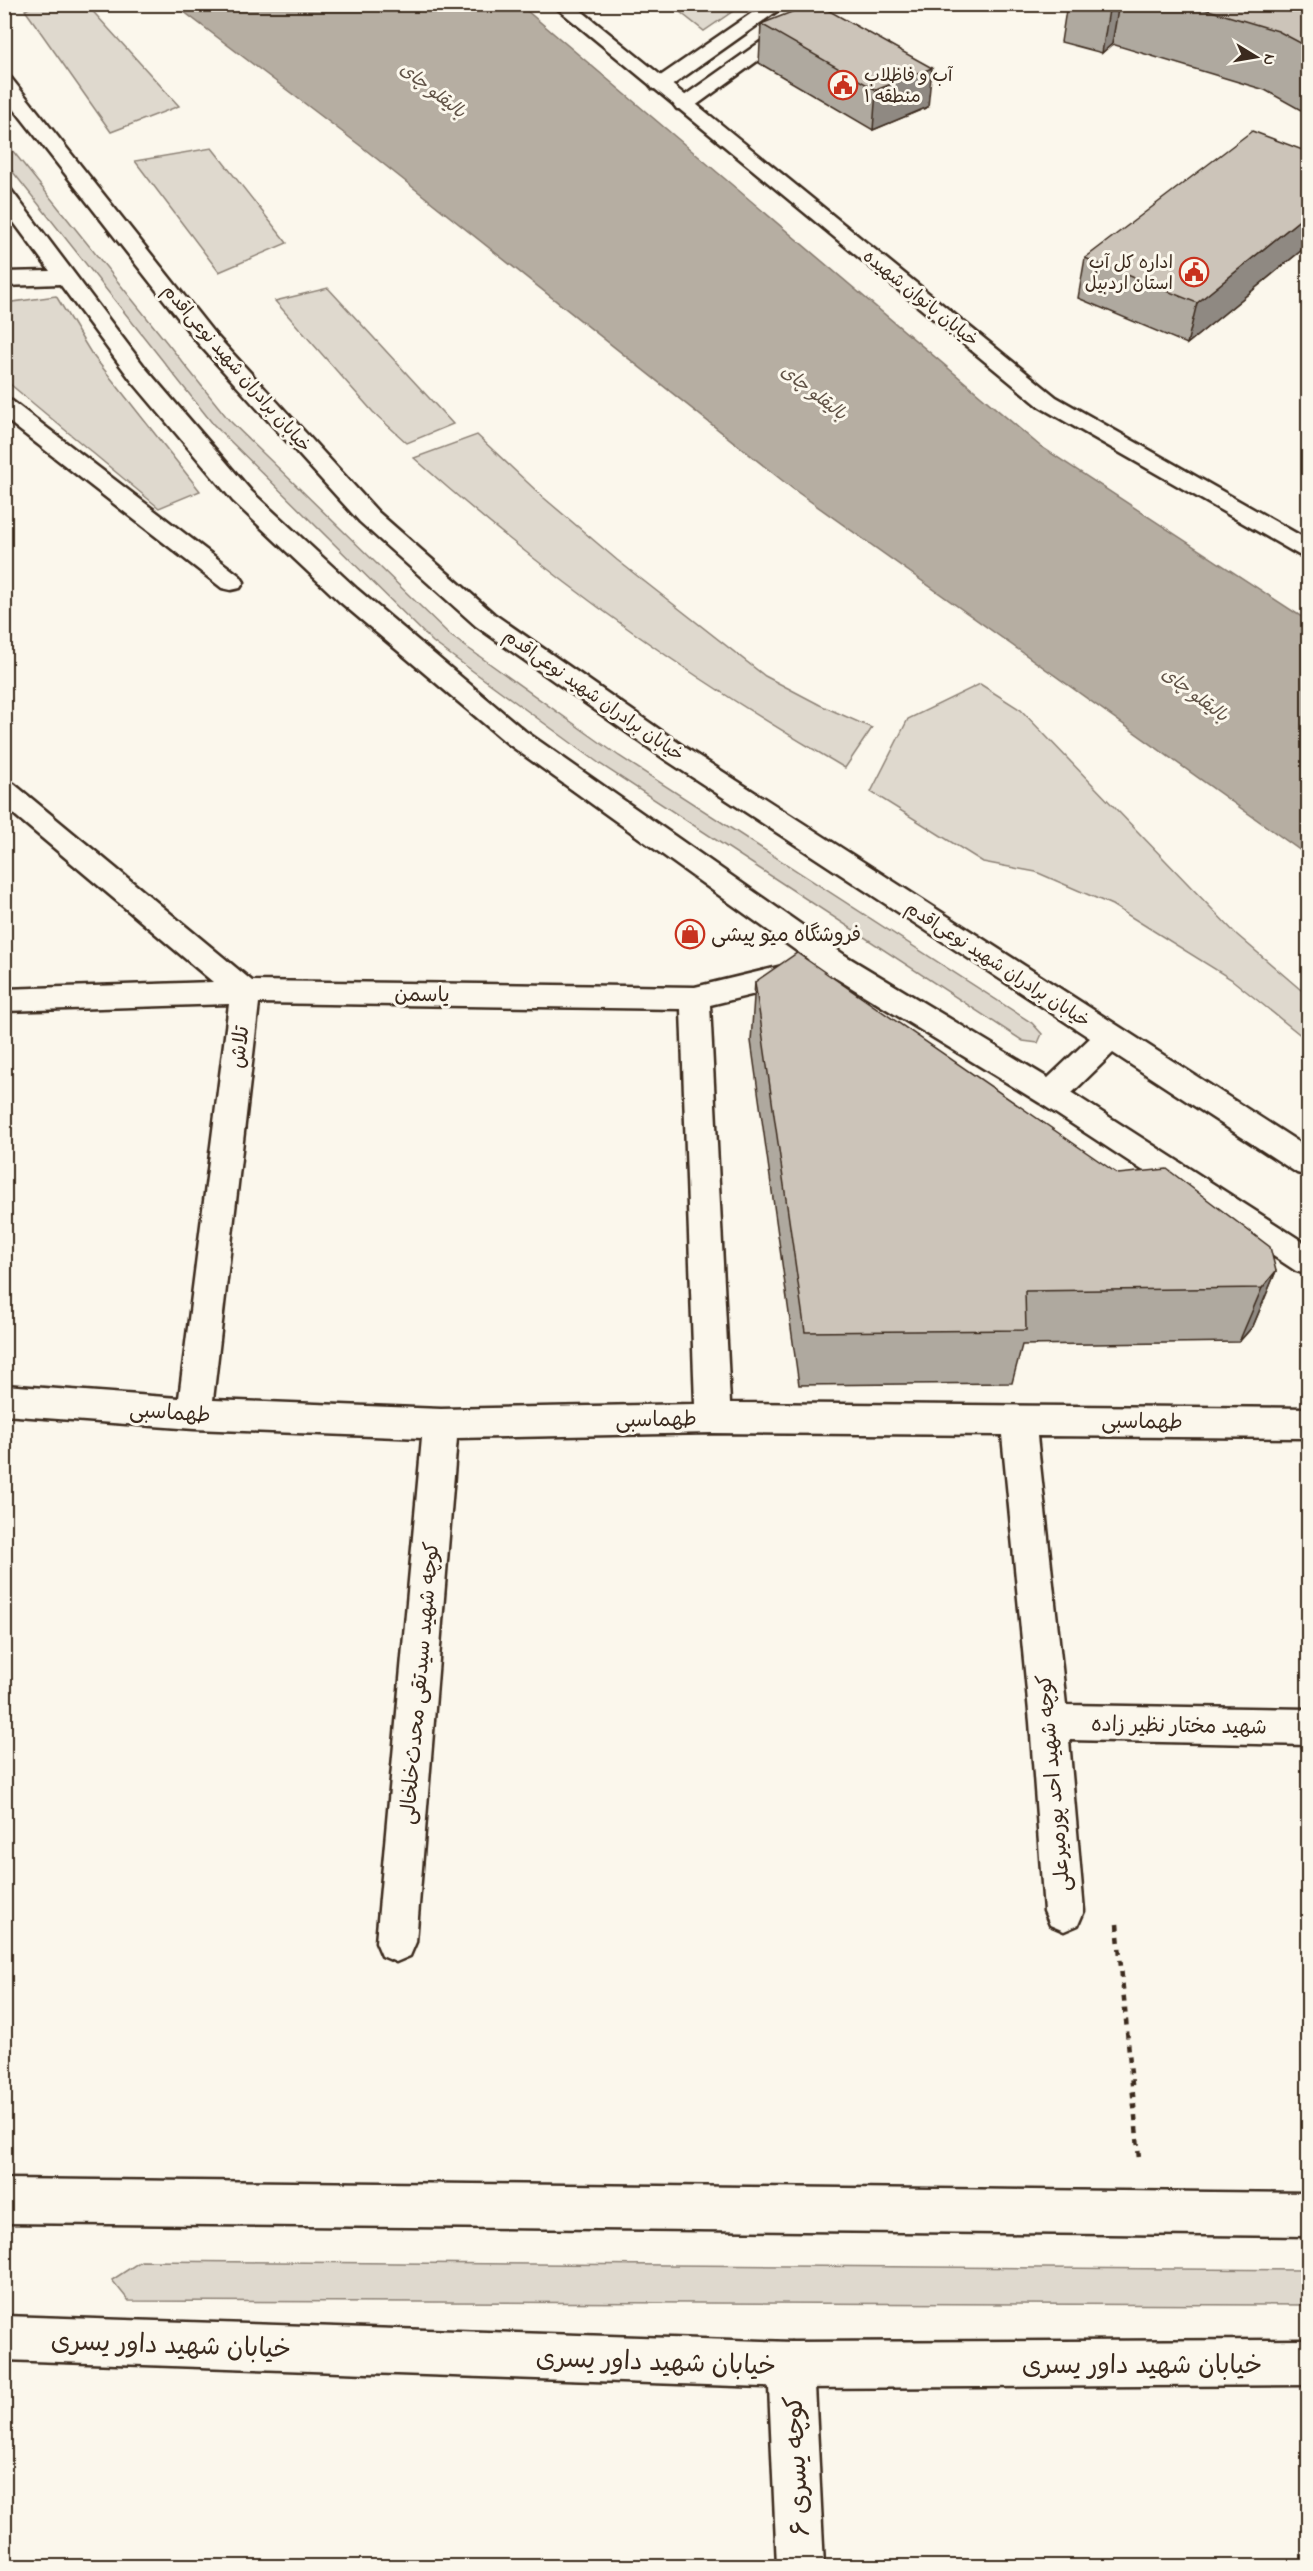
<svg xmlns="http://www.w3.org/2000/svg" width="1313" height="2571" font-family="'Indie Flower','Playpen Sans Arabic',sans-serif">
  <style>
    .green { fill: #dfd9ce; stroke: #8d8276; stroke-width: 1.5 }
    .water { fill: #b6aea2; stroke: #85796d; stroke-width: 1.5 }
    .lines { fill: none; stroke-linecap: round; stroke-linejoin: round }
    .street-casing { stroke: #3b2a1e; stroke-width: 5 }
    .secondary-casing { stroke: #3b2a1e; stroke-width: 5 }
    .primary-casing { stroke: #3b2a1e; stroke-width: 5 }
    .path { stroke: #3b2a1e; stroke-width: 4.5; stroke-dasharray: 6 6; stroke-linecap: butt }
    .street { fill: #fbf7ec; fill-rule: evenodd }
    .secondary { fill: #fbf7ec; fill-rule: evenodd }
    .primary { fill: #fbf7ec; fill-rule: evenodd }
    .wall { fill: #afa99f; stroke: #3b2a1e; stroke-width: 1.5 }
    .shaded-wall { fill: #8f8982; stroke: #3b2a1e; stroke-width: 1.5 }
    .building { fill: #ccc4b9; stroke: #3b2a1e; stroke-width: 1.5 }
    .labels { text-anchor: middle; stroke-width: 6; stroke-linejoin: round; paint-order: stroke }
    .far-poi-label { font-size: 18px; fill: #3b2a1e; stroke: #fbf7ec; text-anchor: start }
    .far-water-label { font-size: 18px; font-style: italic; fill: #605246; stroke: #fbf7ec }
    .far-street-label { font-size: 18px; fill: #3b2a1e; stroke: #fbf7ec }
    .poi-label { font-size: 21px; fill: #3b2a1e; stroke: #fbf7ec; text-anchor: start }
    .street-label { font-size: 21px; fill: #3b2a1e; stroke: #fbf7ec }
    .near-street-label { font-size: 26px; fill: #3b2a1e; stroke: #fbf7ec }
  </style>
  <rect width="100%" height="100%" fill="#fbf7ec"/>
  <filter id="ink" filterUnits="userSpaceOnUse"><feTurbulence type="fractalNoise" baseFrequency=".0167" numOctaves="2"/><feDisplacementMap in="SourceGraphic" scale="12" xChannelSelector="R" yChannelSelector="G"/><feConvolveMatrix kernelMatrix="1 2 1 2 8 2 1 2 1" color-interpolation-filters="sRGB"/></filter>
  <g filter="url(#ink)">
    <path class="green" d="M35,5H87L179,106L111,132L25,10Z
      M671,5V4L742,5L704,31Z
      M4,140L229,420L451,636L619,756L1032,1023L1042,1034L1038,1043L1023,1041L600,764L433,642L213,424L5,162Z
      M212,148L287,243L219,272L135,161Z
      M328,288L453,424L407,443L373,412L275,301Z
      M56,296L91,353L200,491L159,508L5,380V303Z
      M477,435L544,498L617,560L765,676L820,705L872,728L845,768C691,679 546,576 414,458Z
      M980,684L1021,710L1236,934L1308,996V1041L1231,979L1112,905L1036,872L983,862L871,792L908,719Z
      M141,2261L1308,2270V2305L129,2301L112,2280Z"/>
    <path class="water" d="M175,5H520L1040,446L1308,621V856L793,489L362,147Z"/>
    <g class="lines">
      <g class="street-casing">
        <path id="street" d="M4,399L12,401L240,576L244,582L240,588L231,590L222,588L4,418Z
          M4,782L14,784L252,981L695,987L836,953L846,956L851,964L846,972L710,1005L730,1403L1308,1408V1438L1037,1436L1066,1705L1308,1709V1745L1069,1740L1084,1911L1078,1925L1064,1931L1050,1925L1044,1911L1030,1722L1002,1435L713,1433L457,1438L416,1942L410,1956L396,1962L382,1956L376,1942L422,1438L194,1429L4,1415V1385L179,1398L229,1004L4,1011V989L213,982L4,806ZM259,1003L681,1009L695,1404L441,1409L213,1400Z
          M791,2342L807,2349L814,2365L824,2566H777L768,2365L775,2349Z"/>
      </g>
      <g class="secondary-casing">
        <path id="secondary" d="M765,4H787L667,89H653L650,85L653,81Z
          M814,4H836L691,109H677L674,105L677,101Z
          M4,76L11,78L213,332L378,512L494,614L686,748L1308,1148V1176L1297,1173L1113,1053L1072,1093L1308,1245V1275L1296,1271L1040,1103L826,972L507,743L339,601L233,501L131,380L60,284L4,286V272L50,271L4,209V188L11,190L147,370L251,491L357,589L525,731L846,956L1048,1078L1090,1038L666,760L476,626L360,522L197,342L4,96Z
          M4,2179L1308,2193V2236L4,2223Z
          M4,2316L791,2342L1308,2340V2385L791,2388L4,2360Z"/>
      </g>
      <g class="primary-casing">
        <path id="primary" d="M552,4H573L1056,397L1308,540V557L1299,555L1040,407Z"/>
      </g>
      <path class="path" d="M1117,1924L1139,2159"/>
      <use href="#street" class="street"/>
      <use href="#secondary" class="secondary"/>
      <use href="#primary" class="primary"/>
    </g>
    <path class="wall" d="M1067,4H1304L1303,8L1308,10V114L1265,90L1112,44L1102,53L1061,42Z
      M761,24L928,107L873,130L759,63Z
      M1308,152V245L1187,344L1078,298L1085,258Z
      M755,982L1118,1174L1276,1271L1253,1326L1239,1342L1022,1345L1012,1383L799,1385L751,1041Z"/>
    <path class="shaded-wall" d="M1110,4H1119L1112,44L1102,53Z
      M932,68L928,107L873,130L876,90Z
      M1308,213V245L1187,344L1197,303Z
      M1276,1271L1253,1326L1239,1342L1262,1288Z"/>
    <path class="building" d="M812,4H817L932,68L876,90L761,24Z
      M1188,4H1304L1301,8L1308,10V47L1278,31Z
      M1252,131L1308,152V213L1197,303L1085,258Z
      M797,953L1118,1174L1167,1169L1270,1247L1276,1271L1262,1288L1025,1291L1026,1330L805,1332L755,982Z"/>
  </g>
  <defs>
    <g id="civic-ring" transform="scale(1.5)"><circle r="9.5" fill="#fbf7ec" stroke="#c8321e" stroke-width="1.5"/><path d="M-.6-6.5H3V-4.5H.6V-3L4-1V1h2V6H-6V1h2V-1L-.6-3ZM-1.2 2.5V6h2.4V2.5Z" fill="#c8321e"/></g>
    <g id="shop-ring" transform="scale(1.5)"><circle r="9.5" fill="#fbf7ec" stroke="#c8321e" stroke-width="1.5"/><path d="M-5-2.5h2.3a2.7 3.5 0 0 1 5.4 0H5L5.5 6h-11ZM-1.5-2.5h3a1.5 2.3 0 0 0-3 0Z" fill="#c8321e"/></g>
  </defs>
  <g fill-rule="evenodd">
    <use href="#civic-ring" x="843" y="85"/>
    <use href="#civic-ring" x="1194" y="272"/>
    <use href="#shop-ring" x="690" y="934"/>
  </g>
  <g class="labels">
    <g class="far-poi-label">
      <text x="864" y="81">آب و فاظلاب<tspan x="864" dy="21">منطقه ۱</tspan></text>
      <text x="1173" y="268" text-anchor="end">اداره کل آب<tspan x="1173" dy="21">استان اردبیل</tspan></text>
    </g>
    <g class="far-water-label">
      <text transform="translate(433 90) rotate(38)" y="6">بالیقلو چای</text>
      <text transform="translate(814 392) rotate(38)" y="6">بالیقلو چای</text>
      <text transform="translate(1195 694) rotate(37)" y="6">بالیقلو چای</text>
    </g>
    <g class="far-street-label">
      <text transform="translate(921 298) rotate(39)" y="6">خیابان بانوان شهیده</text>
      <text transform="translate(237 368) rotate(49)" y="6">خیابان برادران شهید نوعی‌اقدم</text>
      <text transform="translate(594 695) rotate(35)" y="6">خیابان برادران شهید نوعی‌اقدم</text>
      <text transform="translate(998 964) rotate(33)" y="6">خیابان برادران شهید نوعی‌اقدم</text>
    </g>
    <g class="poi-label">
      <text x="711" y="941">فروشگاه میو پیشی</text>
    </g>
    <g class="street-label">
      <text transform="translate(422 994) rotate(1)" y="7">یاسمن</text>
      <text transform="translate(239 1047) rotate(-83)" y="7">تلاش</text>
      <text transform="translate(170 1412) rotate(4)" y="7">طهماسبی</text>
      <text transform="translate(656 1419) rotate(-1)" y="7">طهماسبی</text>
      <text transform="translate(1142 1421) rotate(1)" y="7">طهماسبی</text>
      <text transform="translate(419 1683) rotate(-85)" y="7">کوچه شهید سیدتقی محدث‌خلخالی</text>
      <text transform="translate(1179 1725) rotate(1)" y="7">شهید مختار نظیر زاده</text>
      <text transform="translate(1053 1783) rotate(-95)" y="7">کوچه شهید احد پورمیرعلی</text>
    </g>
    <g class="near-street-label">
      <text transform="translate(171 2344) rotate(2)" y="9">خیابان شهید داور یسری</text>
      <text transform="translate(656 2361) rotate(2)" y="9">خیابان شهید داور یسری</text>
      <text x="1142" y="2373">خیابان شهید داور یسری</text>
      <text transform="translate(796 2466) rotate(-93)" y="9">کوچه یسری ۶</text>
    </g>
  </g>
  <rect width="1313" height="2571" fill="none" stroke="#fbf7ec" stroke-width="24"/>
  <rect x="12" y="12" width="1289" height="2547" fill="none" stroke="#3b2a1e" stroke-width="2" filter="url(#ink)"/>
  <g transform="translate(1256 57) rotate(101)" stroke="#fbf7ec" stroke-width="4.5" paint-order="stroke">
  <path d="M0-4.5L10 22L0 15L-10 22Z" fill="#3b2a1e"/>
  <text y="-9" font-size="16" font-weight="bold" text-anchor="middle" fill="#3b2a1e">N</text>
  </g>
</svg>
